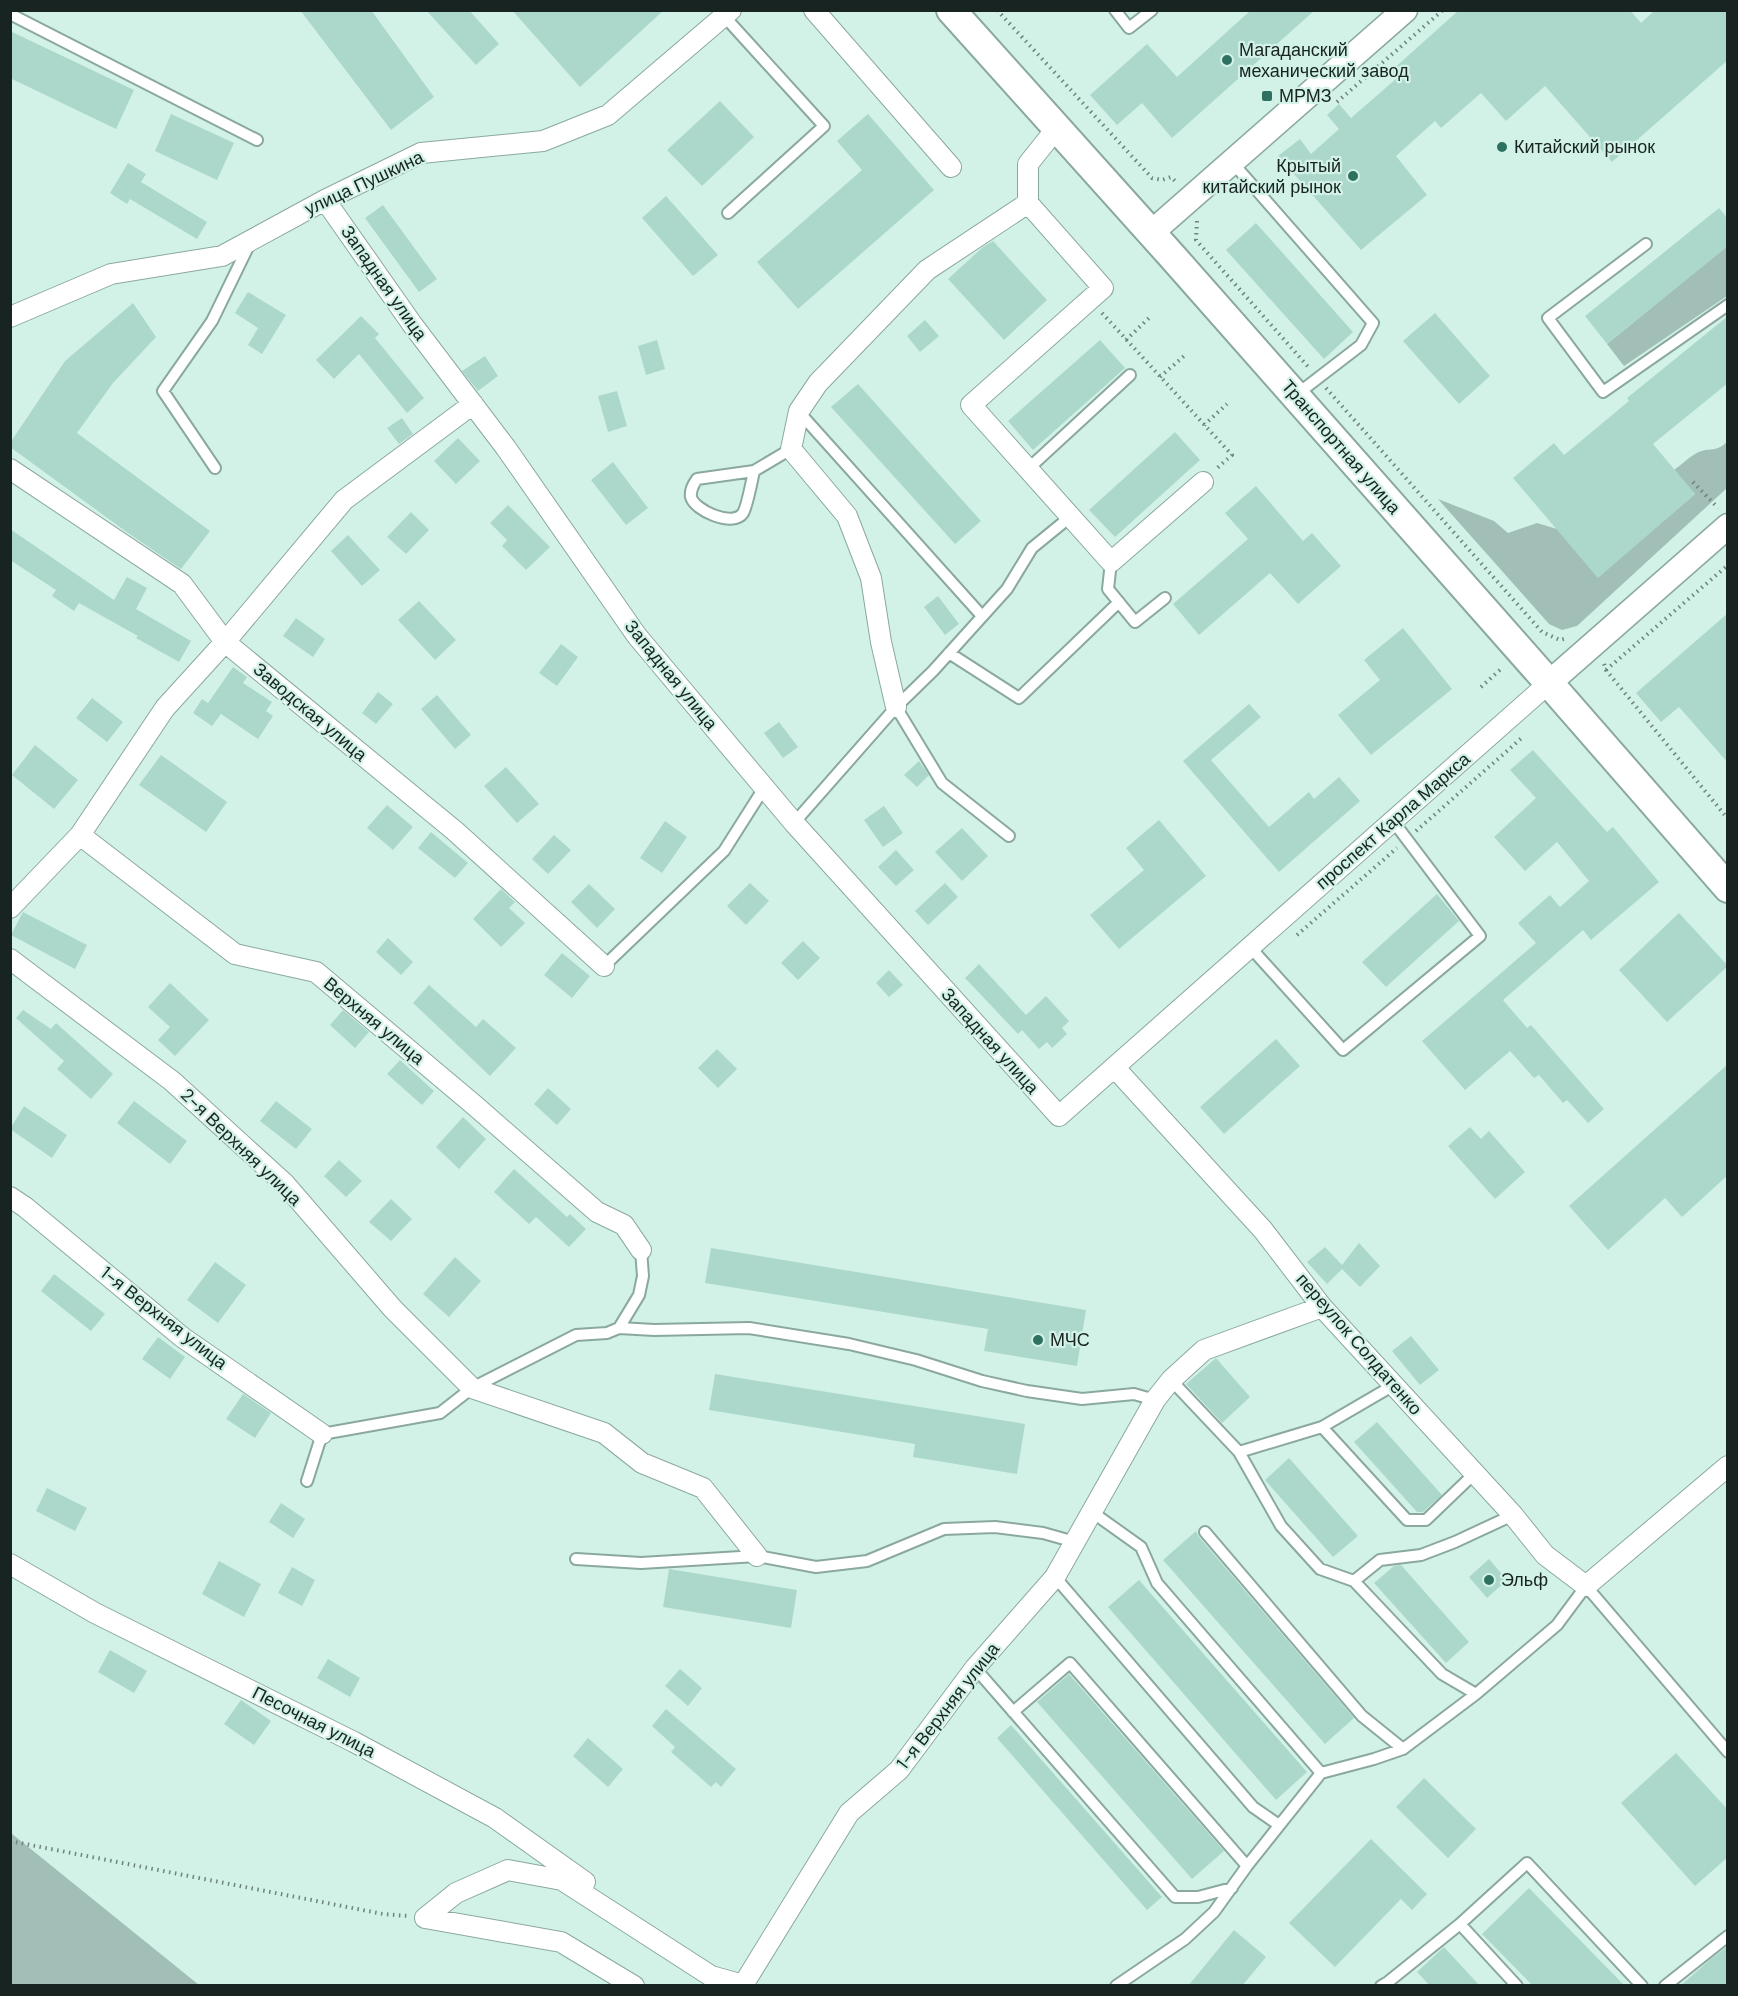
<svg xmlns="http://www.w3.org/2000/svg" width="1738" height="1996" font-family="'DM Sans',sans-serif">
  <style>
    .green { fill: #a1bfb6 }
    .building { fill: #acd8cb }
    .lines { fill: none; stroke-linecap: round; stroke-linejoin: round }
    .service-casing { stroke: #8ba89f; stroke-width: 14 }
    .minor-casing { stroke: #8ba89f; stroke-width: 22 }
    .tertiary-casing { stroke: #8ba89f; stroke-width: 27 }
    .secondary-casing { stroke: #8ba89f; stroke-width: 32 }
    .path { stroke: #6e837d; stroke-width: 4; stroke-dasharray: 1.5 4.5; stroke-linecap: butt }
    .service { stroke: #fff; stroke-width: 10 }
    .minor { stroke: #fff; stroke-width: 20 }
    .tertiary { stroke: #fff; stroke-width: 24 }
    .secondary { stroke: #fff; stroke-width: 28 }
    .poi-dot { fill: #2f7161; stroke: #d2f2e8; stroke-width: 2 }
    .labels { text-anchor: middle; stroke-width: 4.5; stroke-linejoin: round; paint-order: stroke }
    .poi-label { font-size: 18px; fill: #182421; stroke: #d2f2e8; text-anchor: start }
    .street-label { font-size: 18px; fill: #182421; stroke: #d2f2e8 }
  </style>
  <rect width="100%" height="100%" fill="#d2f2e8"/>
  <path class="green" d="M1727,246V296L1624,366L1607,344Z
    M1727,442V488L1577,626L1562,630L1549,624L1438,499L1494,521L1508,533L1537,523L1557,529L1598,577L1695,494L1674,470C1681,465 1688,458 1695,454C1708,446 1714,454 1727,442Z
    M10,1833H11L199,1985H11Z"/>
  <path class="building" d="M300,10H371L434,97L391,130Z
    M426,10H469L499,44L476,65Z
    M512,10H664L580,87Z
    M1251,10H1315L1172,138L1142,103L1117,125L1090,95L1147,44L1177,77Z
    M1459,10H1630L1641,23L1655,10H1728V60L1612,162L1545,86L1506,121L1481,93L1441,128L1435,121L1396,156L1427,195L1361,250L1278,156L1300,139L1311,154L1339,129L1327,115L1339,104L1351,118L1397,78L1391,71Z
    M10,31L134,90L116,129L10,78Z
    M720,101L754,137L702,186L667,150Z
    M171,114L234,143L217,180L155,151Z
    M868,114L934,190L798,309L757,262L862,170L837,141Z
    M128,163L146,174L141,182L207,222L197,239L130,199L127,204L110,193Z
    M666,196L718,255L693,276L642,218Z
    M383,205L437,279L419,292L365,218Z
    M1719,208L1728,219V246L1607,344L1585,316Z
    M1256,223L1353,332L1324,359L1226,250Z
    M993,241L1047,300L1004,340L948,279L983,247Z
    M248,292L286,315L262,354L248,345L258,328L235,313Z
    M133,303L156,337L113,383L77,433L210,531L181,569L128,533L10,447V443L65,361Z
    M1435,313L1490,376L1459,404L1403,341Z
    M361,316L379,334L375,338L424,398L407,413L359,354L334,379L316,360Z
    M1728,316V383L1653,444L1695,494L1598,578L1513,478L1554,443L1564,455L1629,401L1627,398Z
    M925,320L939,336L920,352L907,336Z
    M657,340L665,369L646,375L638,346Z
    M1100,340L1125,368L1033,450L1008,421Z
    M485,356L498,376L478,391L462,371Z
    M858,384L981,521L955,544L831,407Z
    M617,391L627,426L608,432L598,396Z
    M402,418L413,434L399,444L387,428Z
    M1175,432L1200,460L1115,537L1089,510Z
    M458,438L480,461L456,484L434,461Z
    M613,462L648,508L626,525L591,480Z
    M1256,486L1303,541L1312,533L1341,566L1298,604L1270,573L1199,635L1173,604L1248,539L1225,513Z
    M508,505L550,547L526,570L502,546L507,540L490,523Z
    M411,512L429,530L406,554L387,537Z
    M10,529L114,600L127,577L147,588L136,609L191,641L179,662L136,638L138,636L79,603L74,611L52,596L56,590L10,560Z
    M348,535L380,570L362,586L331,551Z
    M938,596L959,624L945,635L924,607Z
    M419,601L456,640L435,660L398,620Z
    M1728,613V763L1679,707L1661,722L1636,693Z
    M296,618L325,639L313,657L283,636Z
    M1403,628L1452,689L1371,755L1338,715L1380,680L1364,660Z
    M561,644L578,657L557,686L539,673Z
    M233,667L247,677L243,683L272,702L266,711L273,716L258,739L221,714L212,726L193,713L202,699L208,703Z
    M378,692L393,704L376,724L362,713Z
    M437,695L471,735L455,749L421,709Z
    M92,698L123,722L107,742L76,718Z
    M1249,704L1261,717L1211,760L1269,827L1309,792L1314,799L1339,777L1360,801L1279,872L1183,761Z
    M779,722L798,747L783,758L764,733Z
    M35,745L78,780L54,809L12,775Z
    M1533,750L1607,832L1613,827L1659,882L1591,940L1583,930L1503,1000L1527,1028L1531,1025L1604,1109L1588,1123L1567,1100L1563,1103L1539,1075L1534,1078L1510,1051L1465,1090L1422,1041L1536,943L1518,923L1550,895L1560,907L1589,881L1557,842L1525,871L1494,837L1536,798L1510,770Z
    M161,755L227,802L206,832L139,785Z
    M919,761L929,775L917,787L904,775Z
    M506,767L539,804L517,823L484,786Z
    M387,805L413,827L393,850L367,828Z
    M884,806L903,833L883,847L864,820Z
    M1159,820L1206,876L1119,949L1090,915L1144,870L1126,848Z
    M665,821L687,837L662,873L640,858Z
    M962,828L988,856L962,881L935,852Z
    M431,832L468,863L455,878L418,848Z
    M554,835L571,850L548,874L532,859Z
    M896,850L914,870L896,886L878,867Z
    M750,883L769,901L746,925L727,906Z
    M945,883L958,897L928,925L915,911Z
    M589,884L615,909L597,928L571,902Z
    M501,889L515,902L509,908L525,923L501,947L473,919Z
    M1437,894L1459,921L1386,987L1362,962Z
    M23,912L87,945L75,969L11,935Z
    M1679,913L1728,966L1667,1022L1619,970Z
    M388,938L413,962L401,975L376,952Z
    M803,941L820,958L798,980L781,963Z
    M562,953L590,976L572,998L544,975Z
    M979,964L1026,1015L1046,996L1069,1021L1062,1028L1067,1034L1052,1048L1047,1042L1039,1049L1022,1030L1018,1034L965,978Z
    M889,970L903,985L889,997L876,983Z
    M170,983L209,1020L175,1056L158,1040L170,1027L148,1007Z
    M429,985L476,1027L483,1019L516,1048L490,1076L413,1003Z
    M23,1010L51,1029L56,1023L113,1074L91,1099L57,1069L64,1061L16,1018Z
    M343,1010L369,1032L355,1048L330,1025Z
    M1276,1039L1300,1066L1224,1134L1200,1107Z
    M717,1049L737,1069L718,1088L698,1068Z
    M400,1060L434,1091L422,1105L387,1074Z
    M1728,1064V1175L1682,1217L1665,1198L1608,1250L1569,1206Z
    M548,1088L571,1109L557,1125L534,1104Z
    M134,1101L187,1141L170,1164L117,1123Z
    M276,1101L312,1129L296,1149L260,1121Z
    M24,1106L67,1135L52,1158L10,1129Z
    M463,1117L486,1139L459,1169L436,1147Z
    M1470,1127L1481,1139L1489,1131L1525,1172L1495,1199L1448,1146Z
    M339,1160L362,1181L346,1197L324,1176Z
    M514,1169L567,1217L570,1214L586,1229L569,1247L536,1217L529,1224L494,1192Z
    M391,1199L412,1219L391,1241L369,1222Z
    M1359,1243L1380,1266L1360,1287L1342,1269L1327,1284L1307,1262L1325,1247L1342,1265Z
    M711,1248L1086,1310L1077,1366L984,1351L988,1329L705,1283Z
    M455,1257L481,1281L449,1317L423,1294Z
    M215,1262L246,1285L218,1323L187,1300Z
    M54,1274L105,1314L91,1331L41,1291Z
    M1411,1336L1439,1370L1420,1385L1392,1351Z
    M158,1337L185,1357L170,1379L142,1359Z
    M1216,1358L1250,1397L1222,1423L1186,1384Z
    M715,1374L1025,1424L1017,1474L913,1457L915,1444L709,1410Z
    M243,1394L271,1413L255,1438L226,1419Z
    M1377,1422L1442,1495L1423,1512H1417L1354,1442Z
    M1289,1458L1358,1536L1333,1557L1265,1480Z
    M47,1488L87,1508L75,1531L36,1511Z
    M281,1503L305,1519L293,1538L269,1522Z
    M1196,1531L1199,1537L1354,1718L1325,1744L1163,1560Z
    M1489,1559L1507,1580L1487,1598L1469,1577Z
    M219,1561L261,1584L244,1617L202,1594Z
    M1401,1565L1469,1642L1446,1663L1374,1583L1394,1566Z
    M292,1567L315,1580L302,1606L278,1593Z
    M669,1569L797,1590L791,1628L663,1607Z
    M1139,1580L1307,1772L1276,1800L1108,1607Z
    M110,1650L147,1671L134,1693L98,1672Z
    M328,1659L360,1678L350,1697L317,1678Z
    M680,1669L702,1688L688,1706L665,1686Z
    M1069,1674L1224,1851L1192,1879L1037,1702Z
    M241,1700L271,1721L254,1745L224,1724Z
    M666,1709L736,1769L721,1787L716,1782L711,1787L671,1752L675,1747L652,1726Z
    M1011,1725L1162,1897L1147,1910L997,1738Z
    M588,1738L623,1769L608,1787L573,1756Z
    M1676,1753L1728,1810V1857L1695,1886L1621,1803Z
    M1424,1778L1476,1829L1448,1858L1396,1807Z
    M1371,1839L1427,1894L1412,1910L1401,1899L1335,1967L1289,1923Z
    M1529,1888L1625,1986H1533L1482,1934Z
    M1234,1930L1266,1957L1242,1986H1188Z
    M1728,1946V1986H1680L1712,1958Z
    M1444,1947L1480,1986H1430L1417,1972Z"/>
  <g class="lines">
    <g class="service-casing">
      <path id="service" d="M1115,10L1129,28L1152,10
        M10,14L257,140
        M724,16L824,126L728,213
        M1232,162L1373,323L1361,345L1296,395
        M1646,244L1548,318L1603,392L1728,305
        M799,412L982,616
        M215,468L163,391L212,321L249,245
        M1028,469L1130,375
        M754,471C752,480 747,507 743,513C733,528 694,510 691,497C690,490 693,485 697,479L754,471L791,449
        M1111,562L1108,589L1135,622L1165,598
        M949,653L1019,698L1119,602
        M896,707L942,783L1009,836
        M794,823L896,707L933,671L1007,589L1032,548L1070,517
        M1250,947L1343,1050L1480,936L1393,821
        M604,966L724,851L764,788
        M619,1328L654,1330L749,1328L849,1344L916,1360L982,1381L1027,1391L1082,1399L1134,1394L1155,1400
        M1171,1380L1239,1452L1281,1526L1320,1569L1354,1581L1442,1674L1476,1694
        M1322,1427L1407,1520H1426L1475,1473
        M1239,1452L1322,1427L1394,1385
        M307,1481L322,1434L440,1413L472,1388L576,1335L607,1333L619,1328L639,1295L643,1276L641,1250
        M1092,1512L1141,1547L1157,1583L1321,1773
        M1205,1532L1362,1716L1403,1749
        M576,1559L641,1563L757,1556L816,1567L867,1561L944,1529L995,1527L1043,1533L1075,1542
        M1055,1577L1253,1807L1279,1825
        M1354,1581L1380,1560L1421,1555L1455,1542L1513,1515
        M975,1668L1175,1897H1198L1232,1888
        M1013,1712L1070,1663L1247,1866
        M1460,1924L1527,1863L1642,1986
        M1116,1986L1185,1939L1214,1912L1247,1866L1321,1773L1374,1759L1403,1749L1476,1694L1557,1625L1586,1586L1728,1752
        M1381,1986L1388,1982L1460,1924L1517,1986
        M1665,1986L1728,1936"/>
    </g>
    <g class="minor-casing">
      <path id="minor" d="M814,10L951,167
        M1056,129L1028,164V203L1103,288L971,405L1111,562L1203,482
        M325,200L412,324L506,448L637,636L794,823L1059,1116L1549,683
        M10,317L111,274L222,256L325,200L421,153L543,141L608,115L731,10
        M10,469L182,584L225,642L455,831L604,966
        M896,707L881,642L871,578L847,516L791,449L799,411L818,383L927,270L1028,203
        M80,835L235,954L316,972L473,1104L597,1212L624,1225L641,1250
        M10,908L80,835L165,708L225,642L344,500L473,404
        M10,959L172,1081L285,1184L393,1309L472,1388L604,1433L642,1463L703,1488L757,1556
        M1115,1068L1263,1230L1322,1307L1513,1515L1545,1555L1586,1586L1728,1466
        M10,1197L25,1207L182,1337L322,1434
        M10,1564L95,1613L354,1742L495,1818L585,1882
        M425,1918L456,1893L508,1870L562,1880L711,1976L743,1985L849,1813L899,1770L975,1668L1055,1577L1155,1400L1171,1380L1204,1350L1322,1307
        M425,1918L561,1942L634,1986"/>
    </g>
    <g class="tertiary-casing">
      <path id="tertiary" d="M1151,233L1405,10
        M1549,683L1728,526"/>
    </g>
    <g class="secondary-casing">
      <path id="secondary" d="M951,10L1171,255L1549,683L1728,888"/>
    </g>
    <path class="path" d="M997,10L1152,178L1162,180L1171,177L1177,183
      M1337,102L1443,10
      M1197,221L1196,240L1310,369
      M1102,313L1232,455L1215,470
      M1126,340L1149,318
      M1160,377L1184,356
      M1326,388L1542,632L1560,640L1567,638
      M1204,425L1227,404
      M1693,482L1718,508
      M1604,664L1606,670L1728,819
      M1606,670L1728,565
      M1481,687L1502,668
      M1416,831L1524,736
      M1297,935L1397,848
      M10,1841L383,1914L408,1916"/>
    <use href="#service" class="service"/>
    <use href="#minor" class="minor"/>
    <use href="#tertiary" class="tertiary"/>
    <use href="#secondary" class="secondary"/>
  </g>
  <g class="poi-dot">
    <circle cx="1227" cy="60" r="6"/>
    <rect x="1261" y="90" width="12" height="12" rx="3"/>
    <circle cx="1502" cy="147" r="6"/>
    <circle cx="1353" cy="176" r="6"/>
    <circle cx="1038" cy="1340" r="6"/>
    <circle cx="1489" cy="1580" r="6"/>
  </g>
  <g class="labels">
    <g class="poi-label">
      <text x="1239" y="56">Магаданский<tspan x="1239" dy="21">механический завод</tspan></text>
      <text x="1279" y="102">МРМЗ</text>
      <text x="1514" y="153">Китайский рынок</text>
      <text x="1341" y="172" text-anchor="end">Крытый<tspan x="1341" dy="21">китайский рынок</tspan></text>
      <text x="1050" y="1346">МЧС</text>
      <text x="1501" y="1586">Эльф</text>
    </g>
    <g class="street-label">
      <text transform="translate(364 183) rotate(-25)" y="6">улица Пушкина</text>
      <text transform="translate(384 283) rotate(55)" y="6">Западная улица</text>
      <text transform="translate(1341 447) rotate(49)" y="6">Транспортная улица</text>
      <text transform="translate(671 675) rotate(51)" y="6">Западная улица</text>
      <text transform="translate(310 712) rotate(40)" y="6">Заводская улица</text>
      <text transform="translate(1393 821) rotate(-41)" y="6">проспект Карла Маркса</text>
      <text transform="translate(374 1021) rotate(40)" y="6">Верхняя улица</text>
      <text transform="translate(990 1041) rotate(48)" y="6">Западная улица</text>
      <text transform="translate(241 1147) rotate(44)" y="6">2-я Верхняя улица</text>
      <text transform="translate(164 1318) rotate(38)" y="6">1-я Верхняя улица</text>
      <text transform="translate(1359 1344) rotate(49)" y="6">переулок Солдатенко</text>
      <text transform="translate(948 1706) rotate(-52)" y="6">1-я Верхняя улица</text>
      <text transform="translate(314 1722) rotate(27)" y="6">Песочная улица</text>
    </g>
  </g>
  <rect width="1738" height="1996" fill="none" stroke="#182421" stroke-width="24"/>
</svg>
